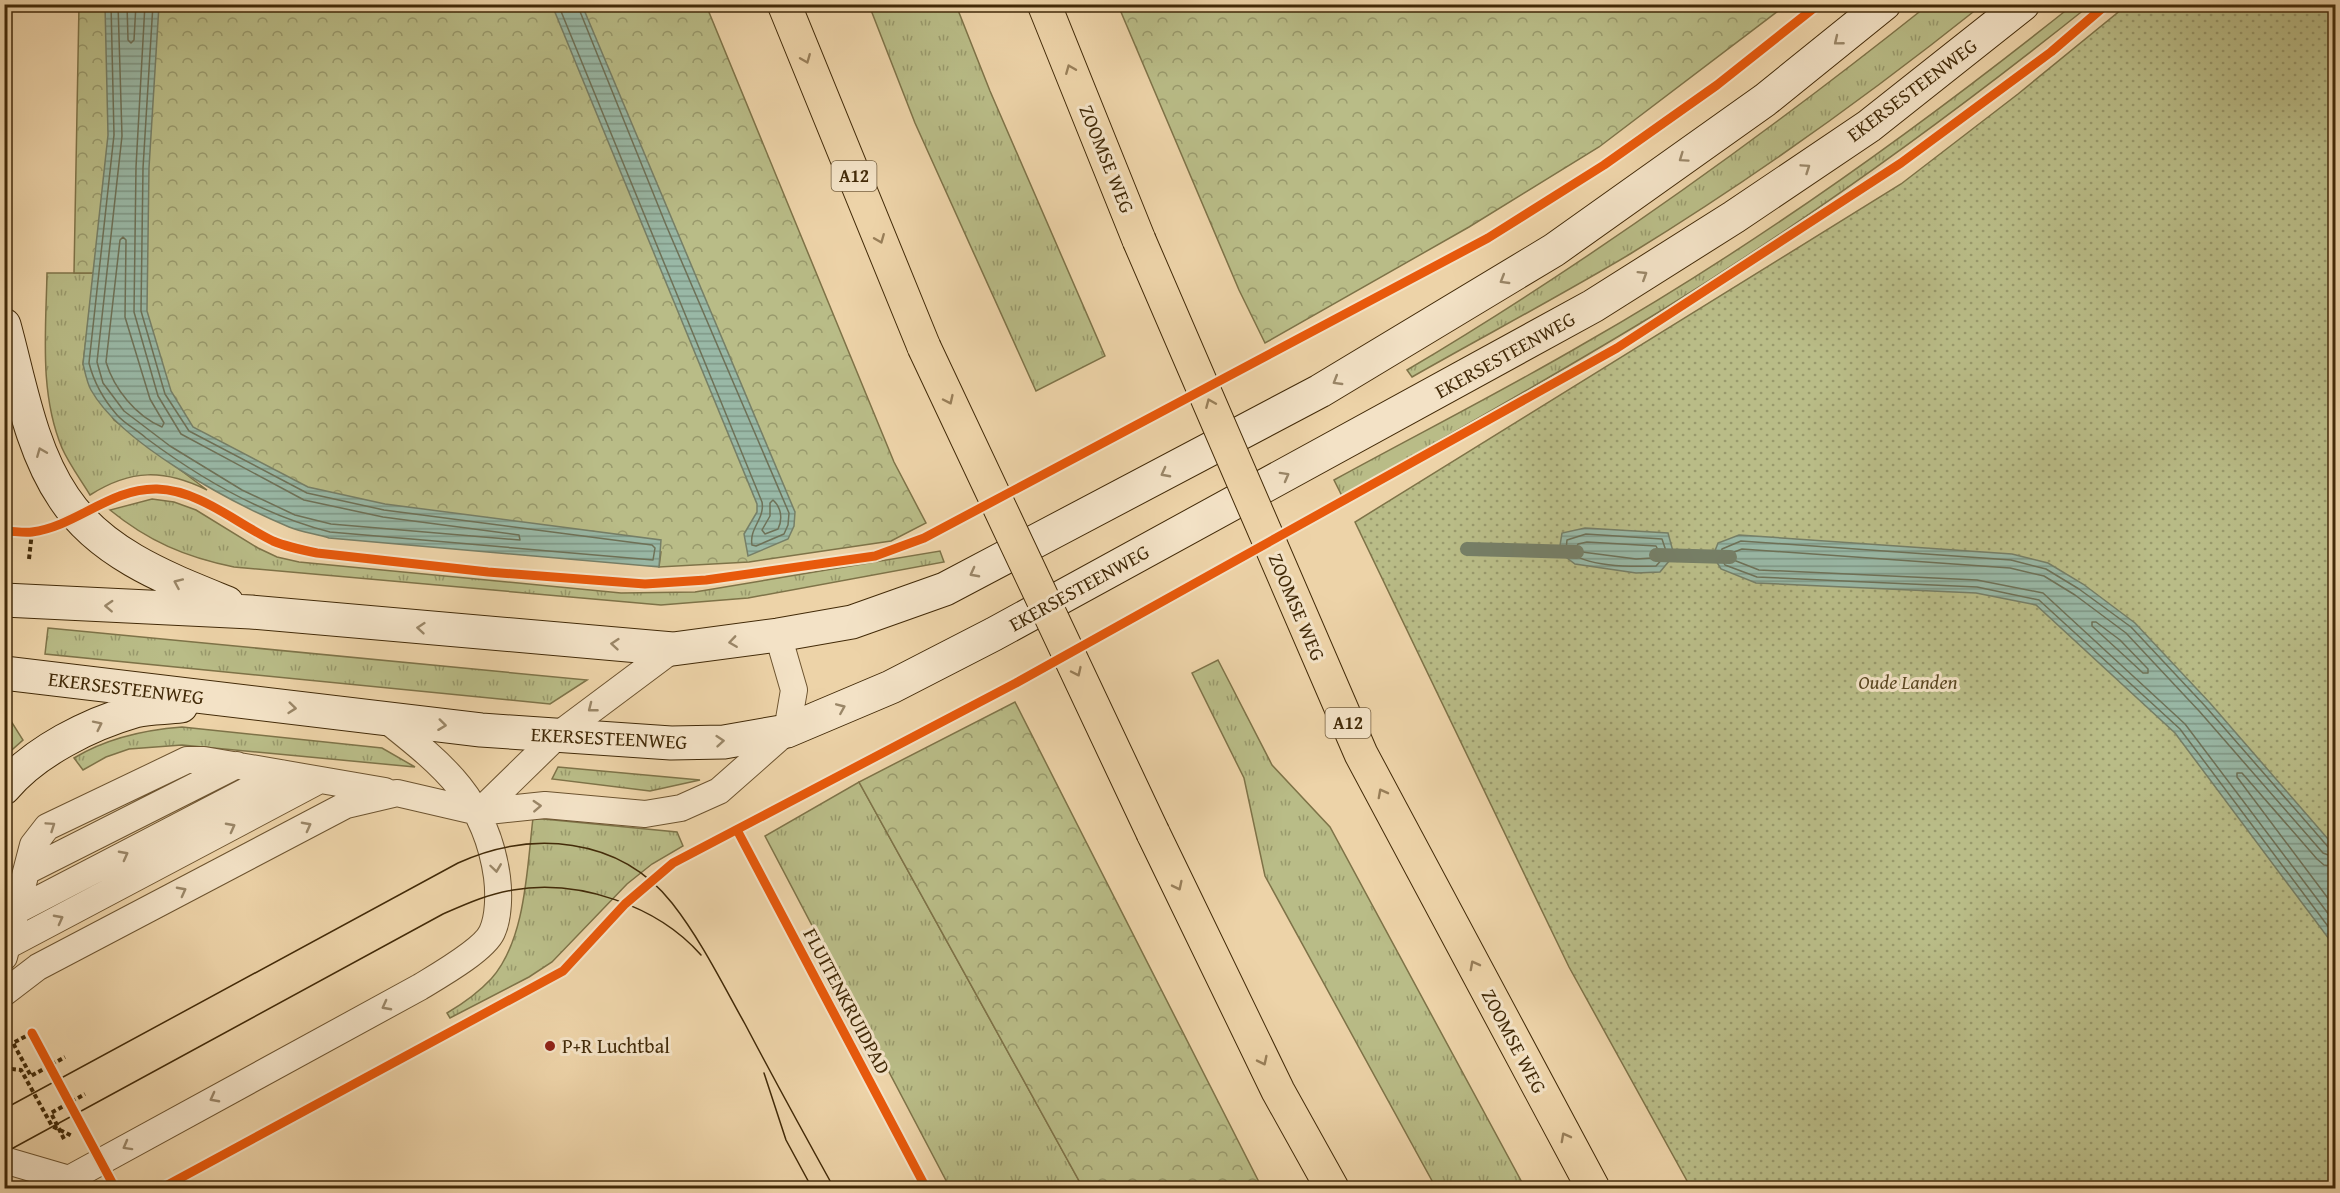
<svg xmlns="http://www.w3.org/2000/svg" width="2340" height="1193" font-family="'Gentium Book Plus',serif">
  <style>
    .grass { fill: url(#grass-tufts); stroke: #7e7348; stroke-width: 1.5 }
    .forest { fill: url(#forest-crowns); stroke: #7e7348; stroke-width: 1.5 }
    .park { fill: url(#park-dots); stroke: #7e7348; stroke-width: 1.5 }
    .water { fill: url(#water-rules); stroke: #767f67; stroke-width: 1.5 }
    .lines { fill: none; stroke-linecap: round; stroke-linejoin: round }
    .shore { stroke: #6e7157; stroke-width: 1.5 }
    .stream { stroke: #767f67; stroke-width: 14 }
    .service-casing { stroke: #6d5430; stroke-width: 28 }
    .secondary-casing { stroke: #422a08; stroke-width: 35 }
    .motorway-casing { stroke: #422a08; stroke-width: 35 }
    .path { stroke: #422a08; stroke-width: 4; stroke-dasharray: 4.5 3; stroke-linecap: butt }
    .service { stroke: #f3e2c6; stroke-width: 26 }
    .secondary { stroke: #f3e2c6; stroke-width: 33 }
    .motorway { stroke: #edd3a8; stroke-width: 33 }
    .tram { stroke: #422a08; stroke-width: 1.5 }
    .motorway-bridge-casing { stroke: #422a08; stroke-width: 35; stroke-linecap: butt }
    .motorway-bridge { stroke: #edd3a8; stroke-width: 33 }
    .cycleway-casing { stroke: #f3e2c6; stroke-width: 13 }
    .cycleway { stroke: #e8590c; stroke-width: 9 }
    .oneway { stroke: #9a8667 }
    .oneway2 { stroke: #987e58 }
    .poi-dot { fill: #8f2418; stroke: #f3e2c6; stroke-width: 2 }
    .labels { text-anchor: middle; stroke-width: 6; stroke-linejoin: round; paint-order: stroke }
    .shield { fill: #f3e2c6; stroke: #776141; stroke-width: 1.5 }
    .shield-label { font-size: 18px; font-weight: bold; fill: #422a08 }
    .street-label { font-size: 20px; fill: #422a08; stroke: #f3e2c6 }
    .park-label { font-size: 20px; font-style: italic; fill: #5a4721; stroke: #f3e2c6 }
    .poi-label { font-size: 20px; fill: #422a08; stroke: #f3e2c6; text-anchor: start }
  </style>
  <defs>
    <pattern id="grass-tufts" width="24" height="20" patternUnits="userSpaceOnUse" patternTransform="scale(1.5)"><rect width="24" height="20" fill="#b9bc87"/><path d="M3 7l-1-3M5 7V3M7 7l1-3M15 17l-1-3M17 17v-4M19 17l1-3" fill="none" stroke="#98996c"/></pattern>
    <pattern id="forest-crowns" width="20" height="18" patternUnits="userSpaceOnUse" patternTransform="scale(1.5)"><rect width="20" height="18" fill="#b9bc87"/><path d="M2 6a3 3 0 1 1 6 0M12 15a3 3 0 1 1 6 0" fill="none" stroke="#98996c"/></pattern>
    <pattern id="park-dots" width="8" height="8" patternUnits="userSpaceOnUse" patternTransform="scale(1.5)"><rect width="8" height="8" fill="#b9bc87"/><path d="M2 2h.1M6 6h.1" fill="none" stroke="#98996c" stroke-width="1.8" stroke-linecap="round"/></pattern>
    <pattern id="water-rules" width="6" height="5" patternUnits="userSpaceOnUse" patternTransform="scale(1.5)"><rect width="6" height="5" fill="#99b8a6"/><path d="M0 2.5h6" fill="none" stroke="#7e9685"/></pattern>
  </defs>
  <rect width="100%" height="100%" fill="#edd3a8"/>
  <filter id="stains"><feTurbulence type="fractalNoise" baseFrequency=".00333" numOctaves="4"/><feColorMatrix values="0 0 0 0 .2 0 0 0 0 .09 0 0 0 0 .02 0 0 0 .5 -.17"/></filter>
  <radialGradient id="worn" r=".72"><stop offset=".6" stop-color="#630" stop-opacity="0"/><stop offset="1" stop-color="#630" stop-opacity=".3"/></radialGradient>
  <path class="grass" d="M2074,4L2090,5C1955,113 1814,216 1667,307C1560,373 1450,434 1342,496L1334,480C1418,434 1503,391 1585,343C1757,245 1919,128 2074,4Z
    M869,5H956L990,91L1105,356L1036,391L915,123Z
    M1928,5H1982C1868,96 1754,178 1630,254C1558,297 1484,336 1412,377L1407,370C1591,261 1761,138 1928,5Z
    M47,273H94L83,364L114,420L207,490C164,469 131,469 90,495C81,480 69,464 62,448C39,393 46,330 47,273Z
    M152,499L174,502L196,510L258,548L277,557L299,562L621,593L695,592L940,551L944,562L748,598L661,605L234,567C185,557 148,541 110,510Z
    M48,628L587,680L550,704L45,654Z
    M1218,660L1272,765L1330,827L1525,1188H1436L1265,876L1244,778L1192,673Z
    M4,710L23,740L5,756H4Z
    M182,727L382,748L415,767L182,745L129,749L106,757L83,770L74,758C107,738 143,730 182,727Z
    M558,767L700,780L650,791L552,779Z
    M859,782L1083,1188H950L765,836Z
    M533,818L677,832L683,846L652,864L627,884L552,962L529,977L450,1018L447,1013C464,1003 478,993 491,979C526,940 527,867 533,818Z"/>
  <path class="forest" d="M79,5H706L894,462L926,523L891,541L749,562L659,567L661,552L329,515L200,460L94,273H74Z
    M1118,5H1786L1599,147L1469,227L1265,343L1239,290Z
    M1015,702L1262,1188H1083L859,782Z"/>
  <path class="park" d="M2127,5H2335V1188H1691L1569,967L1355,522L1901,184L2018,94Z"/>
  <path class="water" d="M105,5H159L149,168L147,311L171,391L193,427L308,487L385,504L661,540L659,567L329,538C316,534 301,532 289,527C232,503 121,444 91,390C87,383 85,372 83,364L108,135Z
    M552,5H582L795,512L794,526L788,539L748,556L744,534L757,512V504Z
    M1585,528L1668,533L1674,555L1660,572L1636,573L1575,564L1559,552L1562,533Z
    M1739,535L2012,554L2048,563L2083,584L2135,623L2210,703L2335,847V947L2175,733L2036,605L1976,593L1756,583L1721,569L1713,556L1718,543Z"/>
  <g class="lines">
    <path class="shore" d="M111,4L114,135L89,363C94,383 103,399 117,415C125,424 137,430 146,438C201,479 263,515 330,532L653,560L655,548L652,545L384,510L307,493L189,431L165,394L141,311L143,168L153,4
      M118,4L122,136L97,362L103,383L124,411L170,446L242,490L295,515L331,524L520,540L519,535L383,517L304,500L181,434L158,396L134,312L136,167L145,4
      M127,4L128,40L131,43L134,40L136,4
      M558,4L762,502C765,519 749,528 752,545L756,546L784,534L788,525L789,513L666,225L577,4
      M123,237L126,240L125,317L150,399L164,423L162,427C136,416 114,389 106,362L120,240Z
      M773,500C781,507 783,519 778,529L765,534L762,530L770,516V503Z
      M1586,534L1662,539L1667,554L1656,566C1628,567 1587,567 1566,550L1567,540Z
      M1587,542L1656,546L1659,552L1653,558L1636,559L1582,552L1576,548L1578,544Z
      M2092,622H2096L2120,640L2148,669V673H2143L2092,626Z
      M2336,850L2329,848L2206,707L2131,627L2079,589L2046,569L2011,560L1741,541L1722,549L1720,556L1725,565L1757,577L1977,587L2039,600L2180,729L2336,937
      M2336,858L2323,853L2200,712L2126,633L2075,595L2044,576L2010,568L1742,549L1729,554L1731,559L1759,570L1977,580L2043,593L2185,724L2336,924
      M2336,867L2324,865L2317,859L2242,773H2237V777L2336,909"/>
    <path class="stream" d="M1467,549L1577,552
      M1656,555L1730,557"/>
    <g class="service-casing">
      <path id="service" d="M479,812L558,735L673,649
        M27,871L237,765
        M16,911L281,773
        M7,946L320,780
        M4,957L33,845L47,827L187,760H204L385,791
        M4,993L38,967L346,805L397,793L479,812L545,805L645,814L681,808L719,791L787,731L794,690L778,635
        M4,1160L69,1179
        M60,1188L69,1179L420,987C438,976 484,950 492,932C499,917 499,893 497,877C486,798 443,765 384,718"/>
    </g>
    <g class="secondary-casing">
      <path id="secondary" d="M4,325C20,383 30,448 64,498C101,554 168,579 227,603
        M4,600L251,612L673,649L778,635L852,622L945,589L1320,391L1554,250L1765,100L1884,4
        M4,673L481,730L671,743L724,742L787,731L891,687L994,634L1593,306L1734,217L1869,126L2023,4
        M4,788C35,751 90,724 135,711C149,707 166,708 181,706"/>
    </g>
    <g class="motorway-casing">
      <path id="motorway" d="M784,4L924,347
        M1044,4L1139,240
        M1153,833L1278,1091L1332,1188"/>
    </g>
    <path class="path" d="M29,559L32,532
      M32,1033L13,1043L31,1076L65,1057
      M4,1068L21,1070L52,1126L72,1136
      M64,1139L51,1113L85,1094
      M169,1185L171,1188"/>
    <use href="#service" class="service"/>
    <use href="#secondary" class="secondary"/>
    <use href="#motorway" class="motorway"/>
    <path class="tram" d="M764,1073L786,1140L812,1188
      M4,1109L458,863C531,830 619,836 672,903C701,940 722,983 745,1024C774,1079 804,1134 834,1188
      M4,1153L443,914C466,904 488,894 513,890C578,879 657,905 701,955"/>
    <g class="motorway-bridge-casing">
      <path id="motorway-bridge" d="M1139,240L1361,754L1593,1188
        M924,347L1153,833"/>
    </g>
    <use href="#motorway-bridge" class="motorway-bridge"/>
    <g class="cycleway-casing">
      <path id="cycleway" d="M4,531C13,531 23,533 32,532C77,526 110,488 157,489C199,490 236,523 273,541C287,547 302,550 317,553L488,572L645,584L706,580L875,556L924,538L1488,238L1604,165L1717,85L1819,4
        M737,830L926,1188
        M32,1033L115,1188
        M162,1188L563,971L625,904L673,863L1016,683L1617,348L1901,163L2051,52L2107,4"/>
    </g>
    <use href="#cycleway" class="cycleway"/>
  </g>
  <defs><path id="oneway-chevron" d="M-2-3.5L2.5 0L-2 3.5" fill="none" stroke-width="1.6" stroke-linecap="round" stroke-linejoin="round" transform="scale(1.5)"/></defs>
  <g class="oneway">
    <use href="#oneway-chevron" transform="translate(1838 41) rotate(141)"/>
    <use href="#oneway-chevron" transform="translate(1683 158) rotate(145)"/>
    <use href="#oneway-chevron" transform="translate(1806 168) rotate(-34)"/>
    <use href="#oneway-chevron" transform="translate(1643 275) rotate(-32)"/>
    <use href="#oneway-chevron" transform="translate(1504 280) rotate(149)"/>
    <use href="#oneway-chevron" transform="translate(1337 381) rotate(149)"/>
    <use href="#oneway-chevron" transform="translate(41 452) rotate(-112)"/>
    <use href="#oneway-chevron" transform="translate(1165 473) rotate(152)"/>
    <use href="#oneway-chevron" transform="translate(1285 476) rotate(-29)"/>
    <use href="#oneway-chevron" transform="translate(974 573) rotate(152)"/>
    <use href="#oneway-chevron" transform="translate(178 583) rotate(-156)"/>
    <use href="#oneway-chevron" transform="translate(109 606) rotate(-177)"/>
    <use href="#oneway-chevron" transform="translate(421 628) rotate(-175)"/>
    <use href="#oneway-chevron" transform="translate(733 642) rotate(172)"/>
    <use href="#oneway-chevron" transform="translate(615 644) rotate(-175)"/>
    <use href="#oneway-chevron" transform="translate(292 708) rotate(6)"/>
    <use href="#oneway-chevron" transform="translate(592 708) rotate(142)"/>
    <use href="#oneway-chevron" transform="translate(841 708) rotate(-23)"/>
    <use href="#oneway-chevron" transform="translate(98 725) rotate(-26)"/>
    <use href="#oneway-chevron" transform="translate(442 725) rotate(7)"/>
    <use href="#oneway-chevron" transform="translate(720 741) rotate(-5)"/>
    <use href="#oneway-chevron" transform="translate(537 806) rotate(-3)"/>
    <use href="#oneway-chevron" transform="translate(51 826) rotate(-34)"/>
    <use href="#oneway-chevron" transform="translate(307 826) rotate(-28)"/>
    <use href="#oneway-chevron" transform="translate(231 827) rotate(-28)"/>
    <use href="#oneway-chevron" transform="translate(124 855) rotate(-28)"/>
    <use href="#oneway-chevron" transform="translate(496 868) rotate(82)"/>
    <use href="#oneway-chevron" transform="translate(182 891) rotate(-28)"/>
    <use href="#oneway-chevron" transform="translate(59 919) rotate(-28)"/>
    <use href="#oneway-chevron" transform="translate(386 1006) rotate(152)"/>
    <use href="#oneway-chevron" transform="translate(214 1098) rotate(152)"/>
    <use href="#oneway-chevron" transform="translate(127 1146) rotate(151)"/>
  </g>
  <g class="oneway2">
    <use href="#oneway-chevron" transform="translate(806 59) rotate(68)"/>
    <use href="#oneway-chevron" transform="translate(1070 69) rotate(-112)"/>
    <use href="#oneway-chevron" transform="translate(880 239) rotate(68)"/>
    <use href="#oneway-chevron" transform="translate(949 400) rotate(65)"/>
    <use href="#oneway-chevron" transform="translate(1210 403) rotate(-113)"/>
    <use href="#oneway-chevron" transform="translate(1077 672) rotate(65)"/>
    <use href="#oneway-chevron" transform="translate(1382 793) rotate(-118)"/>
    <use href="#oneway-chevron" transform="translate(1178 886) rotate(64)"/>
    <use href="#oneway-chevron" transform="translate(1474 965) rotate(-118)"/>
    <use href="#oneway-chevron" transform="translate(1263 1061) rotate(64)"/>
    <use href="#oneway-chevron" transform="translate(1565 1137) rotate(-118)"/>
  </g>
  <circle class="poi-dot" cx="550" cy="1046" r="6"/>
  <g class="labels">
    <g class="shield">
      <rect x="831.5" y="161" width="45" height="30" rx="4.5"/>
      <rect x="1325.5" y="708" width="45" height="30" rx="4.5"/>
    </g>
    <g class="shield-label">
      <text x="854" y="182">A12</text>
      <text x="1348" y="729">A12</text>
    </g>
    <g class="street-label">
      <text transform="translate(1912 90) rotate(-37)" y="7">EKERSESTEENWEG</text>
      <text transform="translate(1107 159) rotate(68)" y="7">ZOOMSE WEG</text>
      <text transform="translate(1505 355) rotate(-29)" y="7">EKERSESTEENWEG</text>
      <text transform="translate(1079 588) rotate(-29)" y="7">EKERSESTEENWEG</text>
      <text transform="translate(1297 607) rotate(67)" y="7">ZOOMSE WEG</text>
      <text transform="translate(126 688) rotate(7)" y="7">EKERSESTEENWEG</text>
      <text transform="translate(609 738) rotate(3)" y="7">EKERSESTEENWEG</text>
      <text transform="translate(847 1001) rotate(62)" y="7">FLUITENKRUIDPAD</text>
      <text transform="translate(1514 1041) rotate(62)" y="7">ZOOMSE WEG</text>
    </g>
    <g class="park-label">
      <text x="1908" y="689">Oude Landen</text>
    </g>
    <g class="poi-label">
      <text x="562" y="1053">P+R Luchtbal</text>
    </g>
  </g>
  <rect width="2340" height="1193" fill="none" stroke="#edd3a8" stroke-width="24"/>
  <rect x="6" y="6" width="2328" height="1181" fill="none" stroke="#422a08" stroke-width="3"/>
  <rect x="12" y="12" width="2316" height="1169" fill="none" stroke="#422a08" stroke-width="1.5"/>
  <rect width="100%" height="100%" filter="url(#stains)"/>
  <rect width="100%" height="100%" fill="url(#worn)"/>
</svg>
